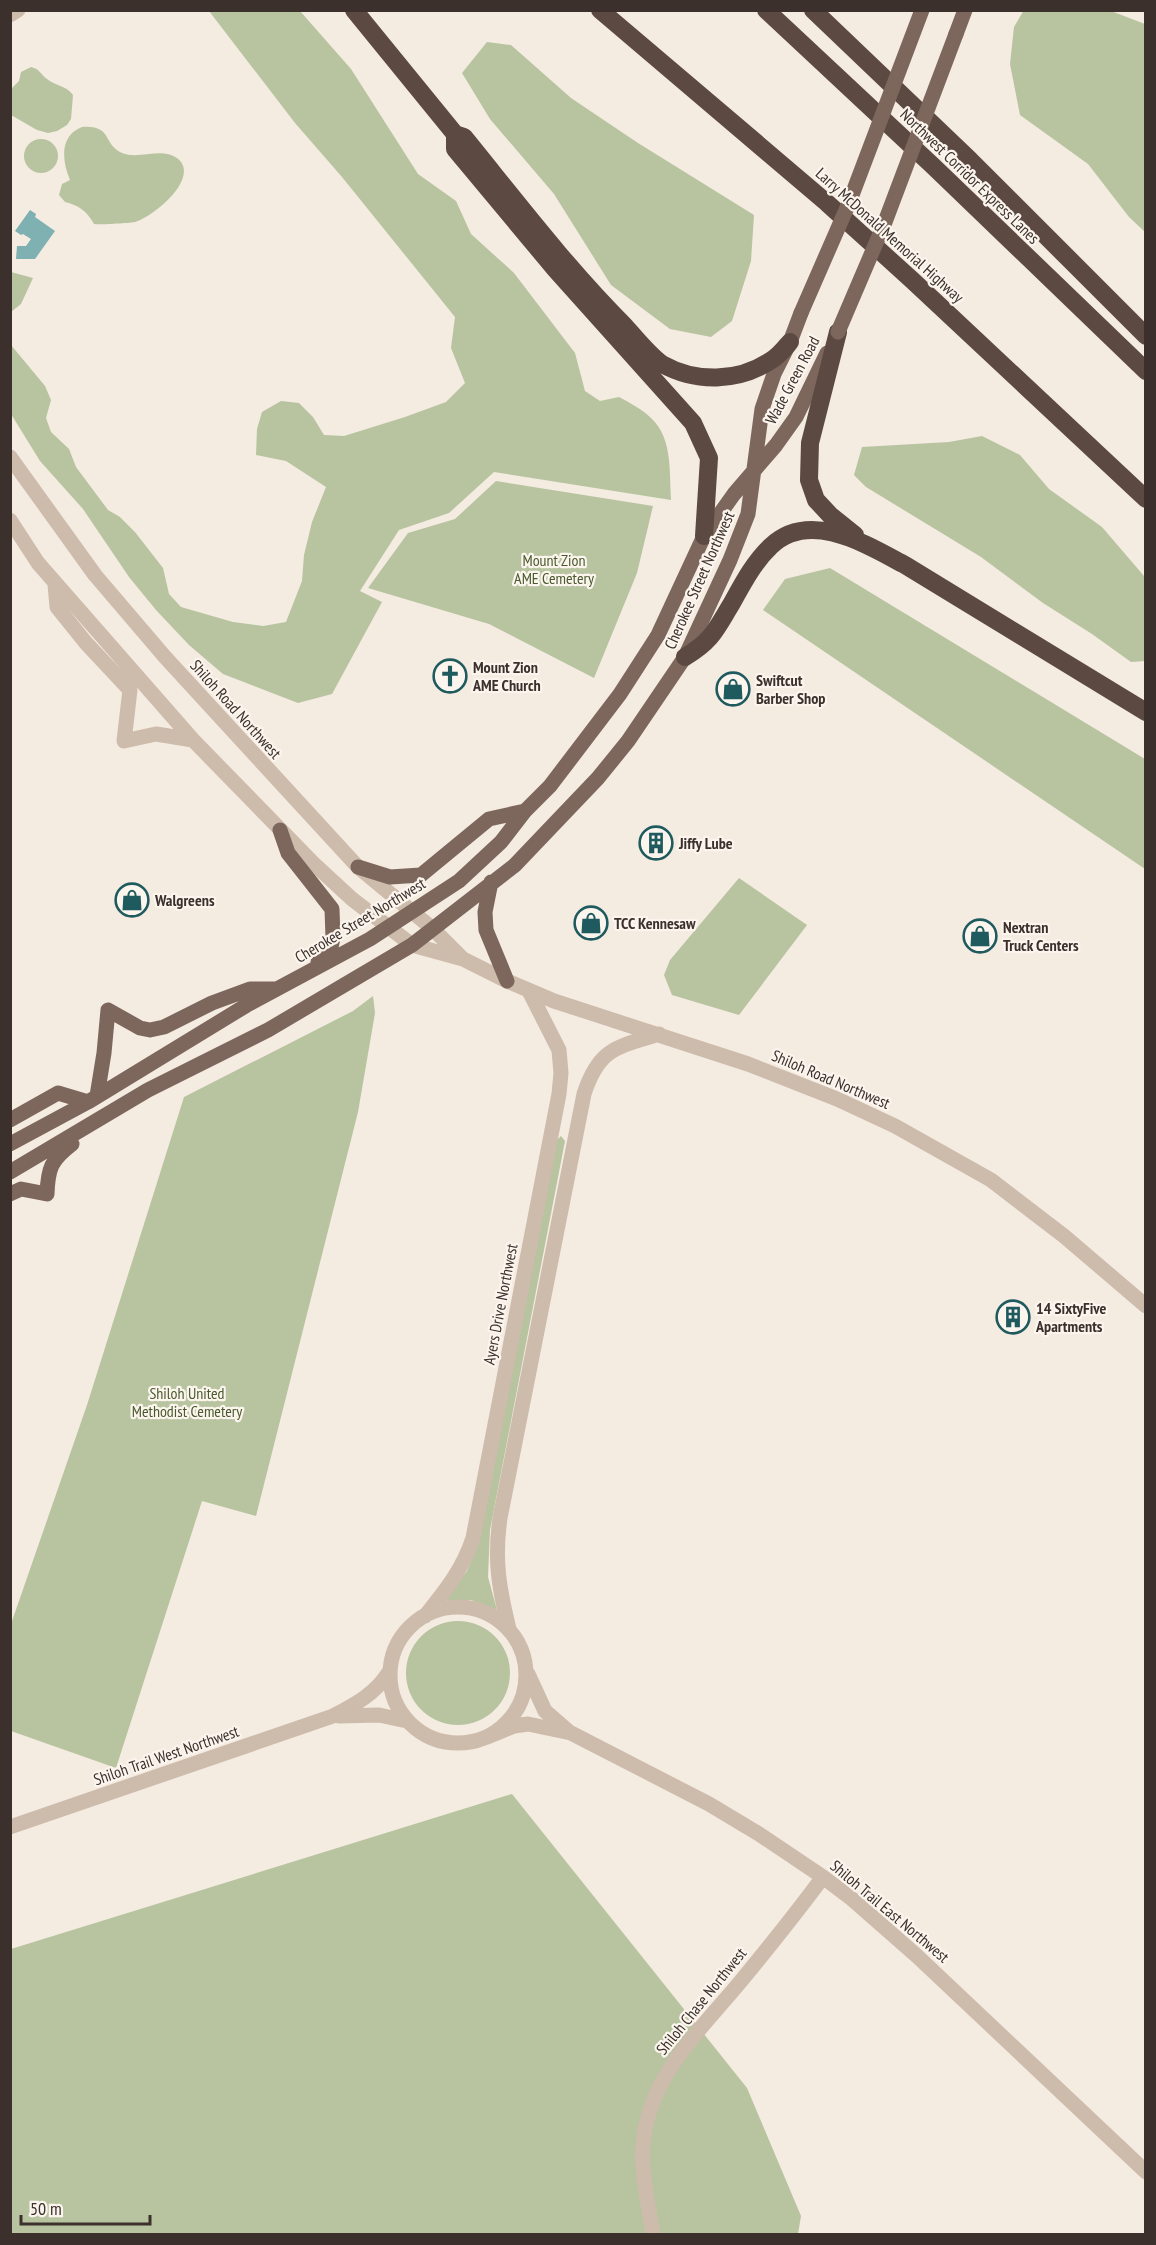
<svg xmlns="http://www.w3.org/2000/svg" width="1156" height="2245" font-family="'PT Sans Narrow',sans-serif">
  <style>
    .green { fill: #b8c4a0 }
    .water { fill: #7fb0b2 }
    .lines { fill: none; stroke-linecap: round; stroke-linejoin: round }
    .minor { stroke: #cdbbac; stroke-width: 15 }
    .major { stroke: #7d675c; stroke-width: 15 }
    .highway { stroke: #5c4a42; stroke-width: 18 }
    .major-bridge { stroke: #7d675c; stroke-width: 15 }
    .labels { text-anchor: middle; stroke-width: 4.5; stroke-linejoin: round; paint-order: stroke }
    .street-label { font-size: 16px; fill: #3b302b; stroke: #fbf5ee }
    .park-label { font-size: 16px; fill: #4a5a2e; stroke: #fbf5ee }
    .poi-label { font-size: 16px; font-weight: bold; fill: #3b302b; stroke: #fbf5ee; text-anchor: start }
  </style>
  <rect width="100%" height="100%" fill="#f4ebe1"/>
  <path class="green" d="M1024,10L1111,11L1145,24V232L1129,217L1088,164L1020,115L1010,64L1014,27Z
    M209,11H300L351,69L418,174L456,201L471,234L514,273L575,353L585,391L600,401L619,397C630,403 642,409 651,418C673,438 669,473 671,500L494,472L449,513L399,530L360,591L382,602L332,694L298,703L223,674L189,645L156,610L129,577L83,509L40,461L11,414V345L45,386L51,400L46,418L51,432L69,449L76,467L108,510L120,517L135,532L163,568L169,594L181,607L233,622L263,626L286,622L302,581L304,555L312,522L326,487L286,461L256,455L257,429L262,412L281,401L299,403L313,417L324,435L344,436L405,417L446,402L465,383L451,348L455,317L342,177L295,123Z
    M487,42L511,45L571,98L638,143L754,215L751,261L732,321L711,337L670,329L611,285L554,194L490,119L462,73Z
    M31,67C40,69 40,74 47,79C55,86 66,85 73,95L71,119L67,125L57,131L48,133L37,130L11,115V89L19,81L21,72Z
    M82,127C113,125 102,144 122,153C139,160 161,147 177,158C202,177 153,217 135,222C131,223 98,225 94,224C87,211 78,205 65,202L59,195L62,184L70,180C62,161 59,136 82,127Z
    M24 156a17 17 0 1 1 34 0a17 17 0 1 1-34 0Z
    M11,272L33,278L21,304L11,312Z
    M982,436L1020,455L1049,489L1102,527L1144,576L1146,579L1145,661L1131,662L1092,634L1043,603L981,557L866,487L854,475L862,447L949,442Z
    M496,481L653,506L637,573L594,678L489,624L368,588L408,533L455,519Z
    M830,568L1145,759V869L763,610L785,579Z
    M739,878L807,925L739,1015L672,995L664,975L670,960Z
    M373,996L375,1013L358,1112L256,1516L202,1501L116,1768L11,1731V1624L87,1405L184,1097L353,1011Z
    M561,1136L565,1141L490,1530L488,1577L497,1610L471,1600H445L467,1571L478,1545L557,1140Z
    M406 1673a52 52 0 1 1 104 0a52 52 0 1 1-104 0Z
    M512,1794L747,2088L801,2216L798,2234H11V1949Z"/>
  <path class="water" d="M30,210L36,214L35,217L55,231L35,259H16L17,246H26L31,239L23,234L21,235L15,231Z"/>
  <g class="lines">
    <path class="minor" d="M10,15L18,10
      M10,457L95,575L165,657L358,867L433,929L463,959
      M10,520L38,563L193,740L313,863L352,899L412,945L463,959L507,981L554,1001L748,1064L837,1099L895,1126L991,1180L1064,1236L1146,1306
      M55,584L57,607L86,643L130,690L124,741L156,734L193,740
      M390 1675a68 68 0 1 1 136 0a68 68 0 1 1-136 0Z
      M425,1616C445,1591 463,1569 473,1538L559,1094L561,1073L559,1050L529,991
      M509,1629C499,1588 494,1560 500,1518L584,1094C599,1048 617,1047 659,1034
      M528,1674L545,1711L568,1731
      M339,1716L379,1715L407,1721
      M487,1737L514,1726L528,1724L571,1733L709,1804L759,1834L823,1877L852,1899L917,1956L1146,2172
      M10,1827L333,1716C356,1704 375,1694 389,1672
      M653,2234C648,2201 638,2164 645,2130C656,2069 703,2027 741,1981C769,1947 797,1912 823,1877"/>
    <path class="major" d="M956,34L965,10
      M280,830L288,853L332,909L333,938L331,947L318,962
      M358,867L390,877L421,875L489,819L525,811
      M491,882L485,912L486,930L507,981
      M97,1096L104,1053L108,1010L140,1028L150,1030L164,1027L212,1003L250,989H275
      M10,1120L58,1093L88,1102
      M10,1144L88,1102L247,1005L370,939L459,881L501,842L525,811L550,786L620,694L658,635L704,536L734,494L776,445L796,417L827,353
      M10,1172L148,1090L268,1030L412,945L515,865L598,778L628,741L685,657L730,560L748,514L762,409L774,374L790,342L801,313
      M10,1194L21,1189L47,1194C48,1168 51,1160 72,1144"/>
    <path class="highway" d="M354,10L455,134L464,137C516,201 566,267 624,325C634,336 650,356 662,364C696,383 738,382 770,361C778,357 784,349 790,342
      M600,10L827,203L912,280L1146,499
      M766,10L933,166L1146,371
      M813,10L970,160L1146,336
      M455,134V149L555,269L693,423L709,458L704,536
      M838,332L810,443L809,480L816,500L830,515L855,535
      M685,657C713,640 716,629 732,603C743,583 754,562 771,546C810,509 867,545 905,565L1146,712"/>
    <path class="major-bridge" d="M801,313L849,203L922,10
      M838,332L885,222L956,34"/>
  </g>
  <defs>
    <g id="church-ring" transform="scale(1.725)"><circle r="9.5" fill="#fbf5ee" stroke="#1f5a5e" stroke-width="1.5"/><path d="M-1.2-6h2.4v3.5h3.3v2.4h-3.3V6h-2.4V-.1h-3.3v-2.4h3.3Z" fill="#1f5a5e"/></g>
    <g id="shop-ring" transform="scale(1.725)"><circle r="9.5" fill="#fbf5ee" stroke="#1f5a5e" stroke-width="1.5"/><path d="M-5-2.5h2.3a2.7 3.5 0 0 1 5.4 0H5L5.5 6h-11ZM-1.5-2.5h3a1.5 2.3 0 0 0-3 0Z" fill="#1f5a5e"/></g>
    <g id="building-ring" transform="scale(1.725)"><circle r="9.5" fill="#fbf5ee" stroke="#1f5a5e" stroke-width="1.5"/><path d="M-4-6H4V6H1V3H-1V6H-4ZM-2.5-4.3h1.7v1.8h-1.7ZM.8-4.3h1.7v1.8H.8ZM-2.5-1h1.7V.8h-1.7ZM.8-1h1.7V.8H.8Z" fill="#1f5a5e"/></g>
  </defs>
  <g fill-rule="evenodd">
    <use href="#church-ring" x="450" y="676"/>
    <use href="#shop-ring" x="733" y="689"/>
    <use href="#building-ring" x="656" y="843"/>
    <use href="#shop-ring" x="132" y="900"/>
    <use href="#shop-ring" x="591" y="923"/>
    <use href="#shop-ring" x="980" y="936"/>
    <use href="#building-ring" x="1013" y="1317"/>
  </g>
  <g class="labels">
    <g class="street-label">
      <text transform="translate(970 176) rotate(44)" y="6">Northwest Corridor Express Lanes</text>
      <text transform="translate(890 235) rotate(42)" y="6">Larry McDonald Memorial Highway</text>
      <text transform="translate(792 380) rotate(-62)" y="6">Wade Green Road</text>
      <text transform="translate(699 580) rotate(-66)" y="6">Cherokee Street Northwest</text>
      <text transform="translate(236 709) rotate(48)" y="6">Shiloh Road Northwest</text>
      <text transform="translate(360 920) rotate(-31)" y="6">Cherokee Street Northwest</text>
      <text transform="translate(831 1079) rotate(23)" y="6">Shiloh Road Northwest</text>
      <text transform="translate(500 1304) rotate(-79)" y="6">Ayers Drive Northwest</text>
      <text transform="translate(166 1755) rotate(-19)" y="6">Shiloh Trail West Northwest</text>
      <text transform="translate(890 1911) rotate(40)" y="6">Shiloh Trail East Northwest</text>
      <text transform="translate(701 2001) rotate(-51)" y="6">Shiloh Chase Northwest</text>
    </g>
    <g class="park-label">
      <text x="554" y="566">Mount Zion<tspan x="554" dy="18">AME Cemetery</tspan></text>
      <text x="187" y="1399">Shiloh United<tspan x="187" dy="18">Methodist Cemetery</tspan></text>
    </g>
    <g class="poi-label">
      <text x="473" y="673">Mount Zion<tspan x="473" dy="18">AME Church</tspan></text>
      <text x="756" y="686">Swiftcut<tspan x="756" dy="18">Barber Shop</tspan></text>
      <text x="679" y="849">Jiffy Lube</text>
      <text x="155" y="906">Walgreens</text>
      <text x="614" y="929">TCC Kennesaw</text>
      <text x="1003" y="933">Nextran<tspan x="1003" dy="18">Truck Centers</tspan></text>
      <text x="1036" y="1314">14 SixtyFive<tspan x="1036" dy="18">Apartments</tspan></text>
    </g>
  </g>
  <rect width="1156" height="2245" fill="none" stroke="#3b302b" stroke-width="24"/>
  <path d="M21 2215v9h129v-9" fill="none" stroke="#3b302b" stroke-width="3"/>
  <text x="30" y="2215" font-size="18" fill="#3b302b" stroke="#fbf5ee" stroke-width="4.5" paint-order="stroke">50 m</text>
</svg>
